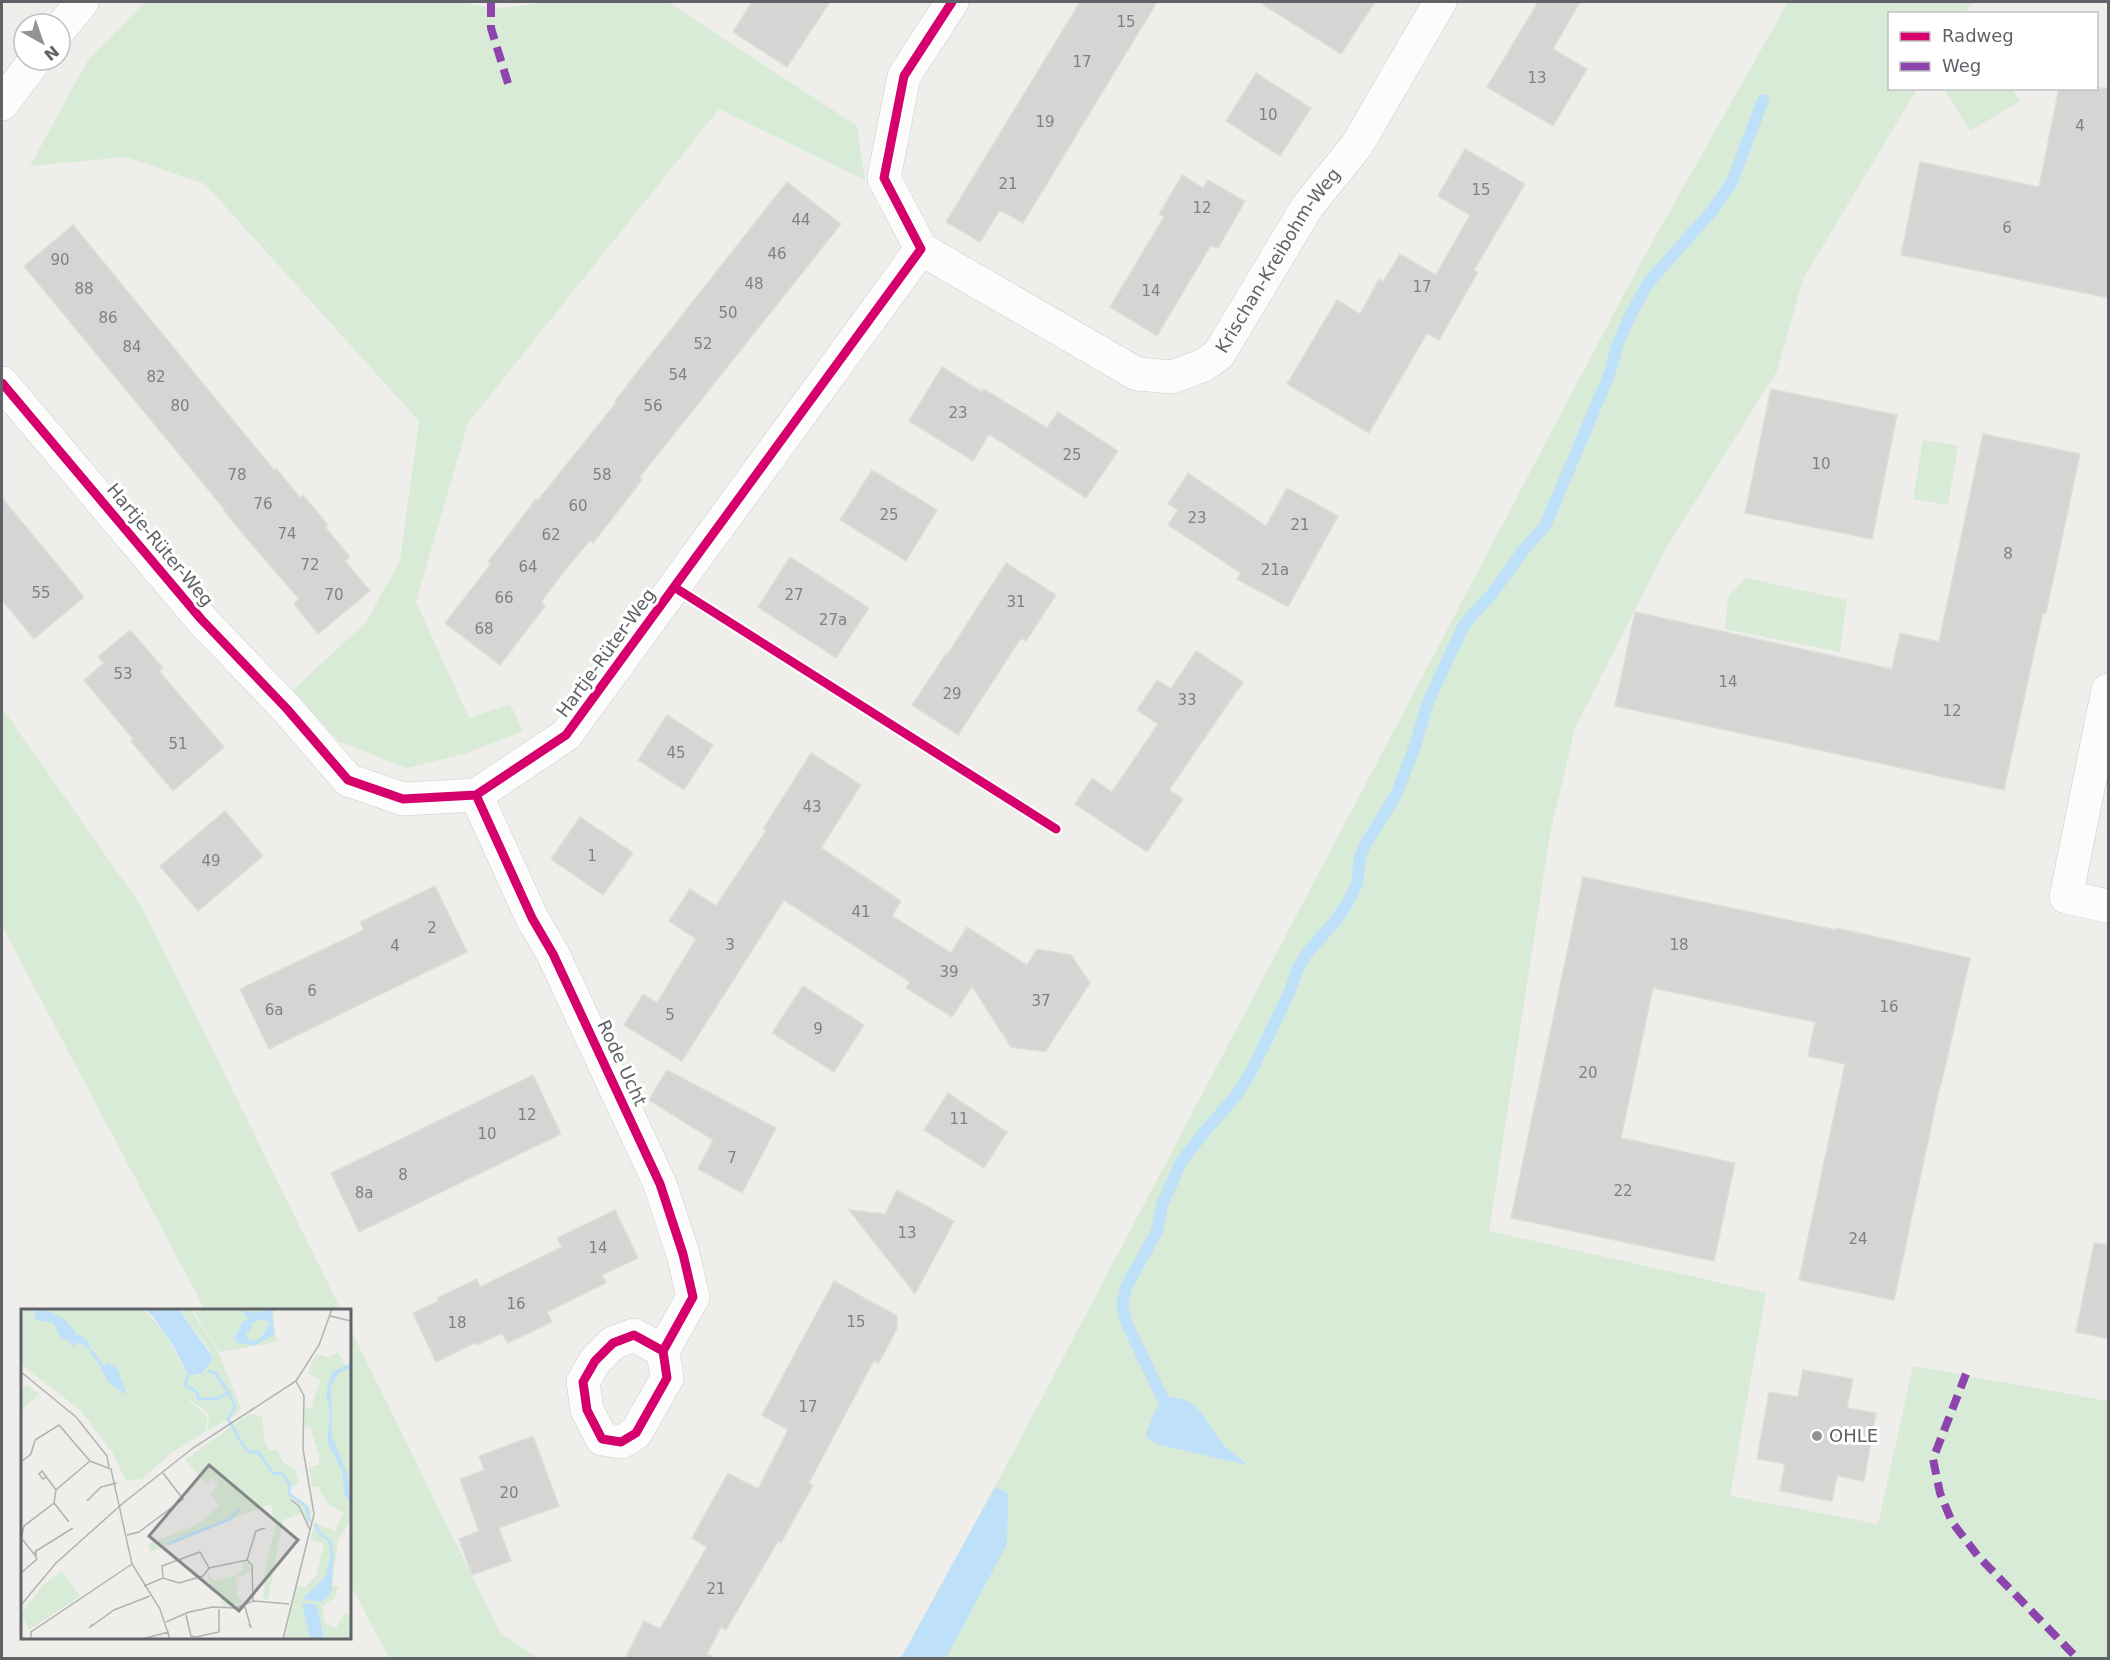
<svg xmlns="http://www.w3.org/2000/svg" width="2110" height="1660" font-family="'DejaVu Sans',sans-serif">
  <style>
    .green { fill: #d8ebd6 }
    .water { fill: #bfe0f9 }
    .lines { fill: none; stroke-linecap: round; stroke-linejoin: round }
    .stream { stroke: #bfe0f9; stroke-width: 12 }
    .building { fill: #d6d5d3; stroke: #deddd9; stroke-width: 1.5 }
    .street-casing { stroke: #cbcccc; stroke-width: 34 }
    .street { stroke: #fdfcfc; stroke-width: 33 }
    .quiet { stroke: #8e44ad; stroke-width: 8; stroke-dasharray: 15 8; stroke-linecap: butt }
    .cycleway-casing { stroke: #fff; stroke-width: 13 }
    .cycleway { stroke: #d6006c; stroke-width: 9 }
    .poi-dot { fill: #919496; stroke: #fff; stroke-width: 2 }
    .labels { text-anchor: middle; stroke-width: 6; stroke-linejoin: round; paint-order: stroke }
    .number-label { font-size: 15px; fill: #7e8184 }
    .street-label { font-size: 18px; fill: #5f6368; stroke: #fff }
    .poi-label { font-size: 18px; fill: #5f6368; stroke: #fff; text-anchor: start }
    .inset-river { fill: none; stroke: #bfe0f9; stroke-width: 3 }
    .inset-road { fill: none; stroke: #b1b2b2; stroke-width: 1.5 }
    .view { fill: #84888a; fill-opacity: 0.15; stroke: #84888a; stroke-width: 3 }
    .inset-edge { fill: none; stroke: #5f6368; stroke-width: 3 }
  </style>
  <rect width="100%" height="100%" fill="#efeeea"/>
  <path class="green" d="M145,2H462L494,9L547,2H668L857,126L865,180L719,109L468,423L416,602L469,718L510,704L523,731L467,753L407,768L340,742L292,691L366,622L400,561L419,421L205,184L126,157L30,166L88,60Z
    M1788,2H1974L1964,13L1890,14V88L1917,89L1803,279L1777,371L1666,548L1575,728L1550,834L1489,1231L1766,1293L1730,1496L1878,1524L1913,1366L2108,1401V1658H901L1005,1468L1641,262Z
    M1944,89H2012L2020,101L1970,131Z
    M1923,440L1958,446L1948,505L1913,499Z
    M1746,578L1847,600L1840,652L1725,629L1728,597Z
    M2,708L142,907L341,1310H205L2,926Z
    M350,1328L500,1633L538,1658H389L350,1584Z"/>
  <path class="water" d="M1162,1397C1200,1395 1203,1419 1222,1443C1229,1452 1240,1456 1247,1465L1160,1445L1151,1441L1146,1436C1147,1430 1158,1404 1162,1397Z
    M995,1487L1008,1493L1007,1544L946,1658H901Z"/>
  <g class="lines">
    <path class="stream" d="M1162,1397L1126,1322L1122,1305L1126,1287L1157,1231L1162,1205L1181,1162L1205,1131L1236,1096L1252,1070L1290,991L1298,968L1307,953L1337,919L1348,902L1357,884L1360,857L1365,845L1396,795L1415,746L1428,702L1462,629L1472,615L1492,594L1525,548L1545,526L1609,375L1618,343L1629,318L1648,283L1712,211L1732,182L1763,100"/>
  </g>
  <path class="building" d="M752,2H830L787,67L733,32Z
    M1080,2H1157L1023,223L1000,210L980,242L946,222Z
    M1259,2H1375L1341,54Z
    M1538,2H1580L1553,49L1587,69L1553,126L1487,87Z
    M1256,73L1311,108L1280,156L1226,121Z
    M2059,88H2109V298L1901,255L1920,162L2039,187Z
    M1465,149L1525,184L1474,270L1478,272L1439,340L1427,333L1369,433L1287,384L1337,300L1360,314L1379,279L1383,282L1400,254L1436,275L1470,215L1438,196Z
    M1182,175L1203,188L1208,180L1245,201L1218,248L1211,245L1157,336L1110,307L1164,217L1159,214Z
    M787,182L841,224L639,478L642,480L593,543L590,540L565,570L541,602L545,606L500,665L445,623L491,564L488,562L536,499L538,500L616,403L615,401L639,370Z
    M73,225L274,470L276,468L300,498L303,495L328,525L325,527L350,557L345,561L370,591L318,634L294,604L299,599L249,541L224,511L225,510L24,266Z
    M942,367L982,392L984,389L1047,428L1058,412L1118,451L1086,498L989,434L973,461L909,421Z
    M1771,389L1897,415L1872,539L1745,513Z
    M1983,434L2080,454L2046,613L2043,612L2004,790L1615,706L1635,612L1892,669L1900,633L1939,642Z
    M872,470L937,510L906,561L840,520Z
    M1188,473L1266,526L1287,488L1338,516L1288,607L1237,579L1241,573L1168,525L1178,510L1168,504Z
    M2,498L84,597L34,639L2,600Z
    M790,557L869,608L836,658L758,607Z
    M1006,563L1056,595L1026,641L1021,638L958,735L912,705L946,654L947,655Z
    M130,630L163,668L159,671L224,747L173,791L131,741L133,739L84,680L104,663L98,657Z
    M1196,651L1243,682L1169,790L1183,799L1147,852L1075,804L1092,778L1112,792L1158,724L1137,710L1157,680L1171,689Z
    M667,715L713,745L684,790L638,760Z
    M811,753L861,785L821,848L901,901L892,916L951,953L967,927L1027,965L1037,949L1071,955L1090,983L1045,1052L1011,1047L972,986L952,1017L906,988L910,982L784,900L682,1061L624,1025L643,994L657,1003L696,939L669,921L690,889L716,906L766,831L763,829Z
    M225,811L263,856L198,911L160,866Z
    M580,817L633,853L603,895L551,859Z
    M1583,877L1836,930V928L1970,958L1941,1085H1940L1894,1300L1799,1280L1845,1064L1808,1056L1815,1022L1653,988L1621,1138L1735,1163L1714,1261L1511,1218Z
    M435,886L467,952L269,1049L240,989L364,930L360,922Z
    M803,986L864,1025L834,1072L772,1033Z
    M667,1070L776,1128L742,1193L698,1169L713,1140L649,1100Z
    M533,1075L561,1134L359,1232L331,1173Z
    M948,1093L1007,1132L984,1168L924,1130Z
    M897,1190L954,1221L915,1294L849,1210L885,1214Z
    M615,1210L638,1258L602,1275L606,1283L547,1312L552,1322L508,1343L502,1333L477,1345L476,1342L436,1362L413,1313L439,1301L437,1298L477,1279L480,1287L562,1247L557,1238Z
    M2094,1243L2109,1245V1339L2076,1332Z
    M834,1281L897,1316V1328L879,1363L874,1360L809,1483L813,1485L781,1543L778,1541L726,1630L721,1627L707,1654L716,1659H625L644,1621L660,1629L707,1547L692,1538L728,1473L758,1489L788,1430L762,1415Z
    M1803,1370L1853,1379L1847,1408L1876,1413L1864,1481L1837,1476L1832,1501L1780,1491L1785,1464L1757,1459L1769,1392L1798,1397Z
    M533,1436L559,1506L499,1528L511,1561L472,1575L459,1539L479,1531L460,1479L484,1470L479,1456Z"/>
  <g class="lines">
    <g class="street-casing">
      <g id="street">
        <path d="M60,29L82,2"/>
        <path d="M2,104L35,60"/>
        <path id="s1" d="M921,249L1137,374L1172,377L1204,365L1219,354L1307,207L1357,145L1440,2"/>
        <path d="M2,383L201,619L287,709L348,780L403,799L476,795L566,735L921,249L884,178L904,76L952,2"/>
        <path d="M2108,690L2066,897L2108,906"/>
        <path d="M476,795L532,918L553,954L660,1184L683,1254L693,1297L663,1351L634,1335L613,1343L595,1361L583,1382L587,1410L602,1439L621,1442L636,1433L667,1378L663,1351"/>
      </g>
    </g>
    <use href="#street" class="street"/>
    <path class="quiet" d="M491,2V28L510,90
      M1966,1374L1933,1459L1940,1493L1952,1522L1978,1556L2077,1658"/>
    <g class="cycleway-casing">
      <path id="cycleway" d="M2,383L201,619L287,709L348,780L403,799L476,795L566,735L921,249L884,178L904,76L952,2
        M674,587L1056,829
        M476,795L532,918L553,954L660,1184L683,1254L693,1297L663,1351L634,1335L613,1343L595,1361L583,1382L587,1410L602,1439L621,1442L636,1433L667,1378L663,1351"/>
    </g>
    <use href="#cycleway" class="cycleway"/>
  </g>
  <circle class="poi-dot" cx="1817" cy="1436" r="6"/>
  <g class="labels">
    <g class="number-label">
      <text x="1126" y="27">15</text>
      <text x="1082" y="67">17</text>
      <text x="1537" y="83">13</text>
      <text x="1268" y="120">10</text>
      <text x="1045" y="127">19</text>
      <text x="2080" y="131">4</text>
      <text x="1008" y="189">21</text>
      <text x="1481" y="195">15</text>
      <text x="1202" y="213">12</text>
      <text x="801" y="225">44</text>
      <text x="2007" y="233">6</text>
      <text x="777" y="259">46</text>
      <text x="60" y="265">90</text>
      <text x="754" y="289">48</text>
      <text x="1422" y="292">17</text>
      <text x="84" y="294">88</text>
      <text x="1151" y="296">14</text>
      <text x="728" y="318">50</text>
      <text x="108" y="323">86</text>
      <text x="703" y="349">52</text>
      <text x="132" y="352">84</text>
      <text x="678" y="380">54</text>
      <text x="156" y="382">82</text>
      <text x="180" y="411">80</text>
      <text x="653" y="411">56</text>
      <text x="958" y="418">23</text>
      <text x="1072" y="460">25</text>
      <text x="1821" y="469">10</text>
      <text x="237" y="480">78</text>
      <text x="602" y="480">58</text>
      <text x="263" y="509">76</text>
      <text x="578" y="511">60</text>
      <text x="889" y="520">25</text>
      <text x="1197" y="523">23</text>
      <text x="1300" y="530">21</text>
      <text x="287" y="539">74</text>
      <text x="551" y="540">62</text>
      <text x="2008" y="559">8</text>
      <text x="310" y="570">72</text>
      <text x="528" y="572">64</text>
      <text x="1275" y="575">21a</text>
      <text x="41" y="598">55</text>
      <text x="334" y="600">70</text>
      <text x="794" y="600">27</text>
      <text x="504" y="603">66</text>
      <text x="1016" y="607">31</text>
      <text x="833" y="625">27a</text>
      <text x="484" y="634">68</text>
      <text x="123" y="679">53</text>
      <text x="1728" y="687">14</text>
      <text x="952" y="699">29</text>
      <text x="1187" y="705">33</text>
      <text x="1952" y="716">12</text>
      <text x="178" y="749">51</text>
      <text x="676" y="758">45</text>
      <text x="812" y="812">43</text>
      <text x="592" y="861">1</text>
      <text x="211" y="866">49</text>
      <text x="861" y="917">41</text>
      <text x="432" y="933">2</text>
      <text x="730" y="950">3</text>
      <text x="1679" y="950">18</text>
      <text x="395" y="951">4</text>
      <text x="949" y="977">39</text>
      <text x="312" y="996">6</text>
      <text x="1041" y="1006">37</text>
      <text x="1889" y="1012">16</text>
      <text x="274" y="1015">6a</text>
      <text x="670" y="1020">5</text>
      <text x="818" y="1034">9</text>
      <text x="1588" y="1078">20</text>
      <text x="527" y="1120">12</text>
      <text x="959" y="1124">11</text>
      <text x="487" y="1139">10</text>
      <text x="732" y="1163">7</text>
      <text x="403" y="1180">8</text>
      <text x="1623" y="1196">22</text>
      <text x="364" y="1198">8a</text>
      <text x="907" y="1238">13</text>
      <text x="1858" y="1244">24</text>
      <text x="598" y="1253">14</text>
      <text x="516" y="1309">16</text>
      <text x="856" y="1327">15</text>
      <text x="457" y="1328">18</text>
      <text x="808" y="1412">17</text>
      <text x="509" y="1498">20</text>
      <text x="716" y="1594">21</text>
    </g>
    <g class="street-label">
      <text dy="6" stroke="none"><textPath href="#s1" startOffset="448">Krischan-Kreibohm-Weg</textPath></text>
      <text transform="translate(160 545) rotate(50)" y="6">Hartje-Rüter-Weg</text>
      <text transform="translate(606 653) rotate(-54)" y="6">Hartje-Rüter-Weg</text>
      <text transform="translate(622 1063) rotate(65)" y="6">Rode Ucht</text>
    </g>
    <g class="poi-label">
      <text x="1829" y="1442">OHLE</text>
    </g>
  </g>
  <g transform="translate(21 1309)">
    <rect width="330" height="330" fill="#efeeea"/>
    <path d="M0,0H122L144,24L161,57L177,67L185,59L188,41L158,0H169L196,40L220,99L215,106L186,122L188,114L187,105L155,79L186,108L185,122L149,145L121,170L105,172L91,143L60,102L0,55ZM171,0H254L252,10L256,33L199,43ZM317,44L327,60L330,59V211L317,231L311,276L318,278L313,289L302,297L303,313L315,319L324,304L330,307V330H303L296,296L290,294L281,295L289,330H264L275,276L284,279L295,267L303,235L289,230L294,214L314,222L323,204L308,196L296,177L291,178L288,158L298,156V146L289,118H284V100L290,99L299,71L287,64L291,54L296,45L306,48ZM310,250V273L300,293L281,290L304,268ZM6,76L19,85L0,102V80ZM228,105L241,107L244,134L249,141H257L261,152L274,160L278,175L269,177V184L290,200L287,216L282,204L262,211L247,290H242L244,258L255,215L249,195L129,243L127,235L177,215L198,197L189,184L198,176L192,170L185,176L164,151ZM222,252L228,255L230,262L215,269L216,287L223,294L202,298L200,288L190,279L186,266L188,264L192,272L213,267L222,262ZM41,262L59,287L8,321L0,305L22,276Z" fill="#d8ebd6" fill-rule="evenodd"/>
    <path d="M14,0H24L43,10L55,22L53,27L59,25L67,33L70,42L60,35L55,33L53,38L46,30L41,31L32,14L14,11ZM122,0H158L190,46L191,52L180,65L167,66L150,33L130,5ZM220,0L233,4L251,1L253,26L234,36L216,34L214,29L222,12L228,11ZM240,10L249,13L245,22L237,31L229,32L225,25L232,17L230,14ZM87,54L96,59L106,86L87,73L80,60ZM330,54V59L318,64L310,77L311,127L327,167L330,195L323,184L322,164L306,132L309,105L305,85L311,63ZM309,250L312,251L311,281L305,290L300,293L281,290L304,268ZM289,294L296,296L303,330H289L281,295Z" fill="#bfe0f9" fill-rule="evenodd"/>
    <path class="inset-river" d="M70,42L82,58M187,62L194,64L207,82L214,98L207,110L222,136L229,143H237L252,164L261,165L269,175L268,185L285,197L289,213M167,66L164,76L176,83L178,90H196L208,83M294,215L299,225L309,232L312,251M147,235L209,210L218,201"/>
    <path class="inset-road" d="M309,7L330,12M0,63L55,108L86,147L88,158M0,153L10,145L14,131L38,116L69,152L90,160L111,255L139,300L149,330M25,168L22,170L18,165L21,162L35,181M270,191L278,197L289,221M66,192L80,178L96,174M33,194L48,213M106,226L118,223L162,190L142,164M1,230L13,245M0,231L3,217L33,194L35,181L69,152M15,242L52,219M226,251L235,222L244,219L238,221M0,264L16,250L13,245L15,242V247M142,269L141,257L179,243L188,259M123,277L142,269L158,274L182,267L188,259L226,251L231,256L232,292M0,296L35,254L101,195L172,139L275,72L298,36L311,0M224,298L230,319L228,315M165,306L170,327L175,328L198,323V300M145,313L168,303L192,298L215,299L232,292L268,295M72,315L68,319L93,301L129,287M10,330V323L111,255M121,330L148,323M262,330L293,205L282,140L283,87L275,72"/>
    <path class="view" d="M188,156L277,231L218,302L128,227Z"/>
    <rect width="330" height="330" class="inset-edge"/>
  </g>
  <rect width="2110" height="1660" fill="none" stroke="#5f6368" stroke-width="6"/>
  <rect x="1888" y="12" width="210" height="78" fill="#ffffff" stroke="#bfc1c3" stroke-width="1.5"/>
  <rect x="1900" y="32" width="30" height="9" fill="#d6006c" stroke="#bfc1c3" stroke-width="1.5"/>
  <text x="1942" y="42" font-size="18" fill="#5f6368">Radweg</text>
  <rect x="1900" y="62" width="30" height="9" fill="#8e44ad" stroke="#bfc1c3" stroke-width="1.5"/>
  <text x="1942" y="72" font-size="18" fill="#5f6368">Weg</text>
  <g transform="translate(42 42) rotate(140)"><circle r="28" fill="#ffffff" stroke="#bfc1c3" stroke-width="1.5"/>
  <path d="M0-4.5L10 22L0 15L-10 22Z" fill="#919496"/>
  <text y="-9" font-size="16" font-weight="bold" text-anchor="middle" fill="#5f6368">N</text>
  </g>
</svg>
